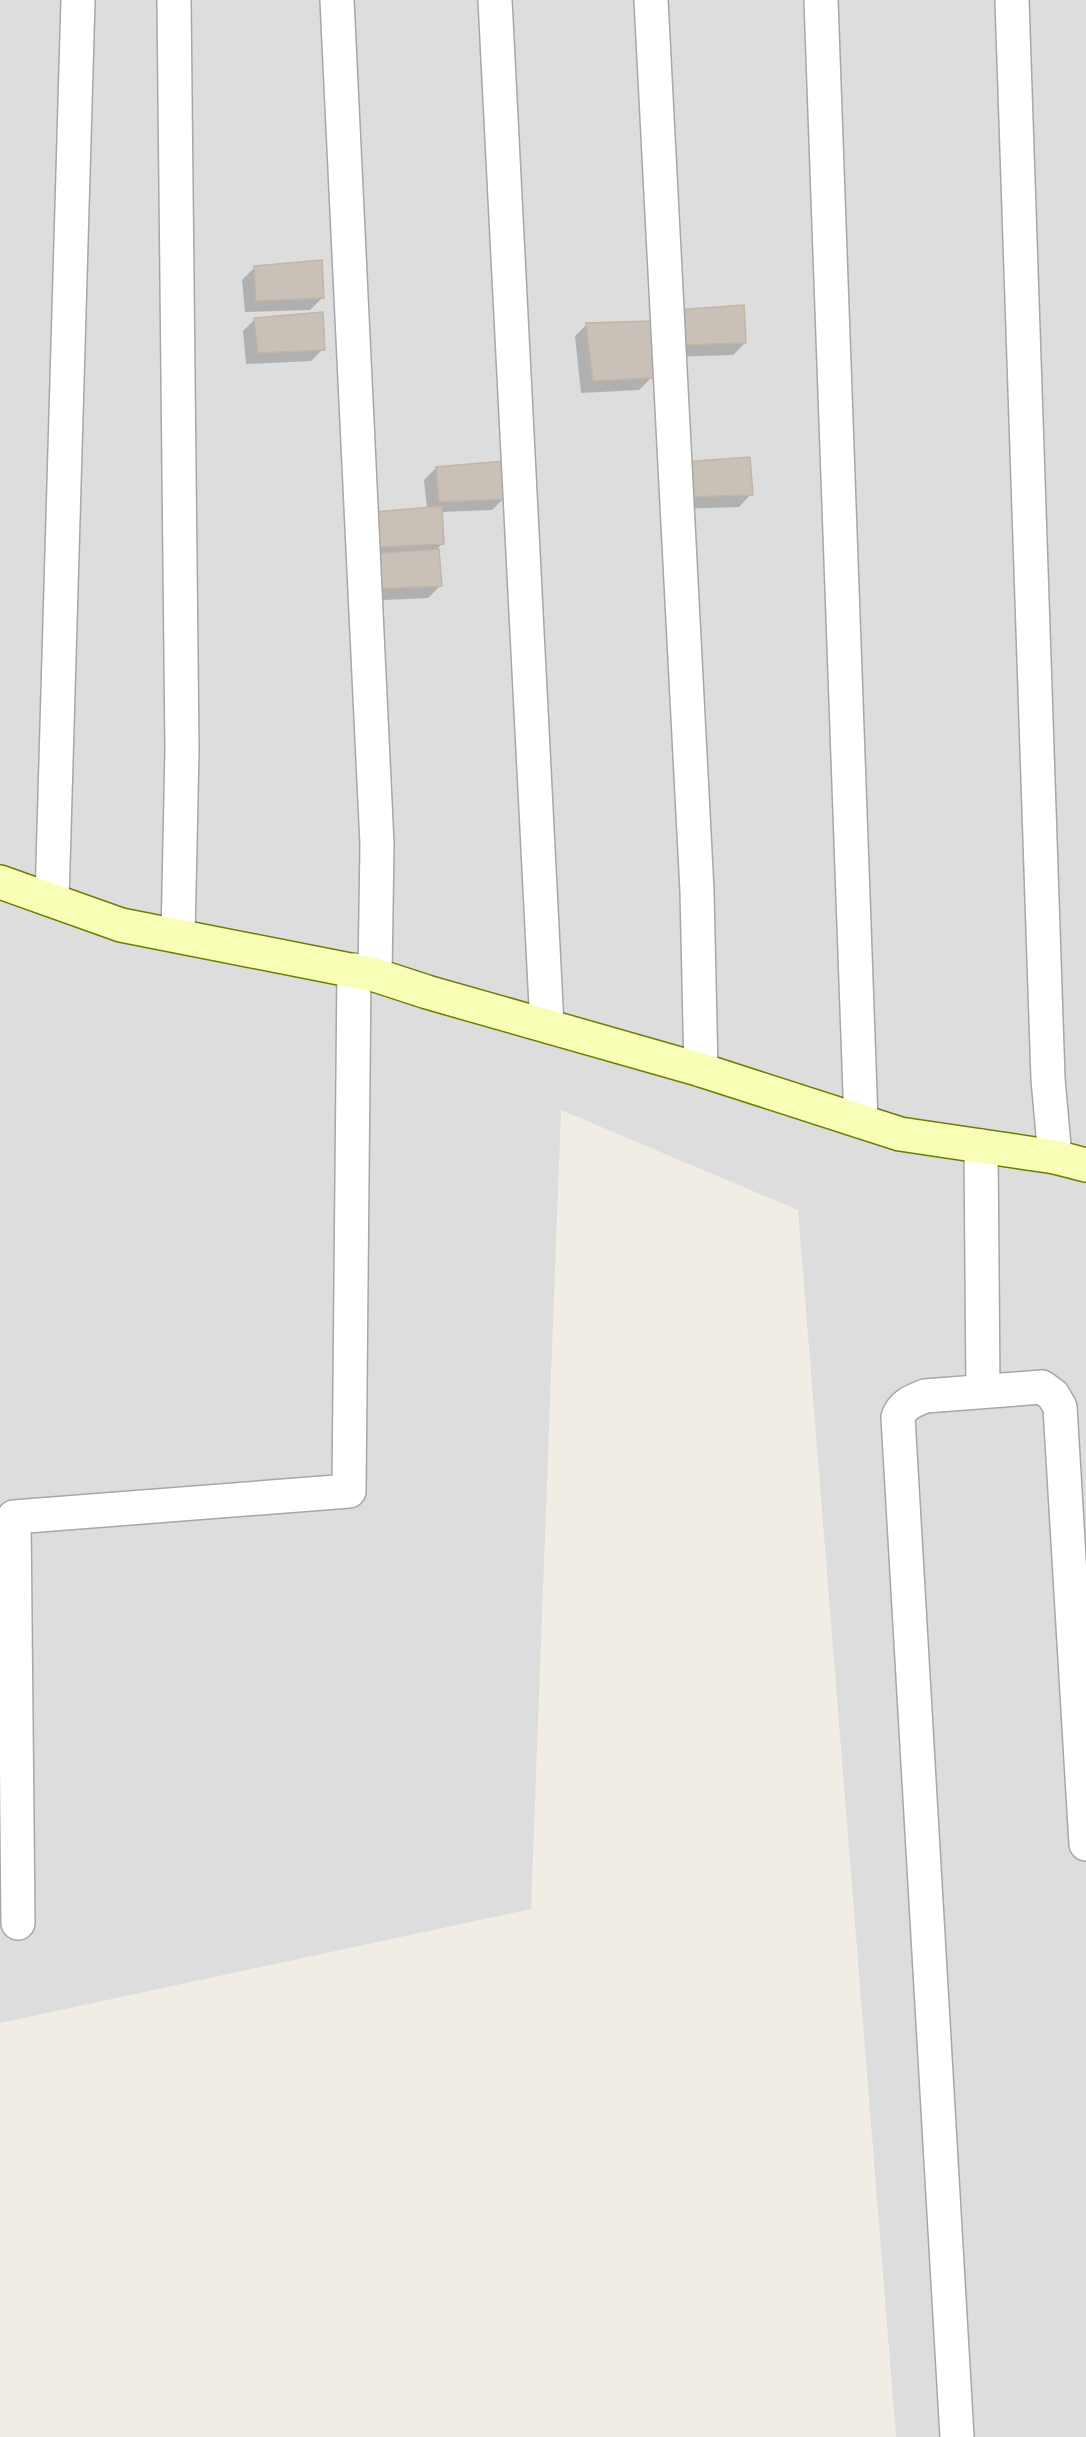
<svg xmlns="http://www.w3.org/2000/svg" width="1086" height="2437" font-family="'Public Sans',sans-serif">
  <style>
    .residential { fill: #dedddd }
    .shadow { fill: #0003 }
    .building { fill: #c9c0b8; stroke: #c4b4a6; stroke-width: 1.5 }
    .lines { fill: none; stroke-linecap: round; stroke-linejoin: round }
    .street-casing { stroke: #a7a7a7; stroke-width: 36 }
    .secondary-casing { stroke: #6c7d00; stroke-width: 36 }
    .street { stroke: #fff; stroke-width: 33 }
    .secondary { stroke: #f8feb6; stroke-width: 33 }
  </style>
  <rect width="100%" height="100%" fill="#f1ede5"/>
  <path class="residential" d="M0,0H1086V2437H896L798,1210L561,1110L531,1909L0,2023Z"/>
  <path class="shadow" d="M254,268L322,298L310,310L245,312L242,280Z
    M255,319L323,349L311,361L246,364L243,331Z
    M587,324L651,378L639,390L581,393L575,336Z
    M665,324L745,343L733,355L668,357Z
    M436,468L504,498L492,510L441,512L442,544L438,548L440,586L428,598L363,601L362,525L427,509L424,480Z
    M671,476L751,494L739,507L674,509Z"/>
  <path class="building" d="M322,260L324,298L256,301L254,266Z
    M744,305L746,343L679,345L676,310Z
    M323,312L325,350L258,353L254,318Z
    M651,321L653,378L593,381L586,323Z
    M750,457L753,495L685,497L683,462Z
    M504,461L506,499L439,502L436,467Z
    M442,506L444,544L377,547L374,512Z
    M439,549L442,586L375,589L371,554Z"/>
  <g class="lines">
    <g class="street-casing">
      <path id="street" d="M174,0L182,750L178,936
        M337,0L377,844L375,975
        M495,0L547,1026
        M651,0L697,891L701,1070
        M821,0L861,1121
        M1012,0L1048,1079L1055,1157
        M52,900L78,0
        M981,1146L983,1391
        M18,1923L14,1517L349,1491L354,970
        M957,2437L898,1417C903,1404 913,1401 925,1396L1042,1387L1053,1395L1060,1407L1086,1844"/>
    </g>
    <g class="secondary-casing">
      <path id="secondary" d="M0,882L121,925L375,975L427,992L701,1070L900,1134L1055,1157L1086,1165"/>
    </g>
    <use href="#street" class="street"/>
    <use href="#secondary" class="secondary"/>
  </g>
</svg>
